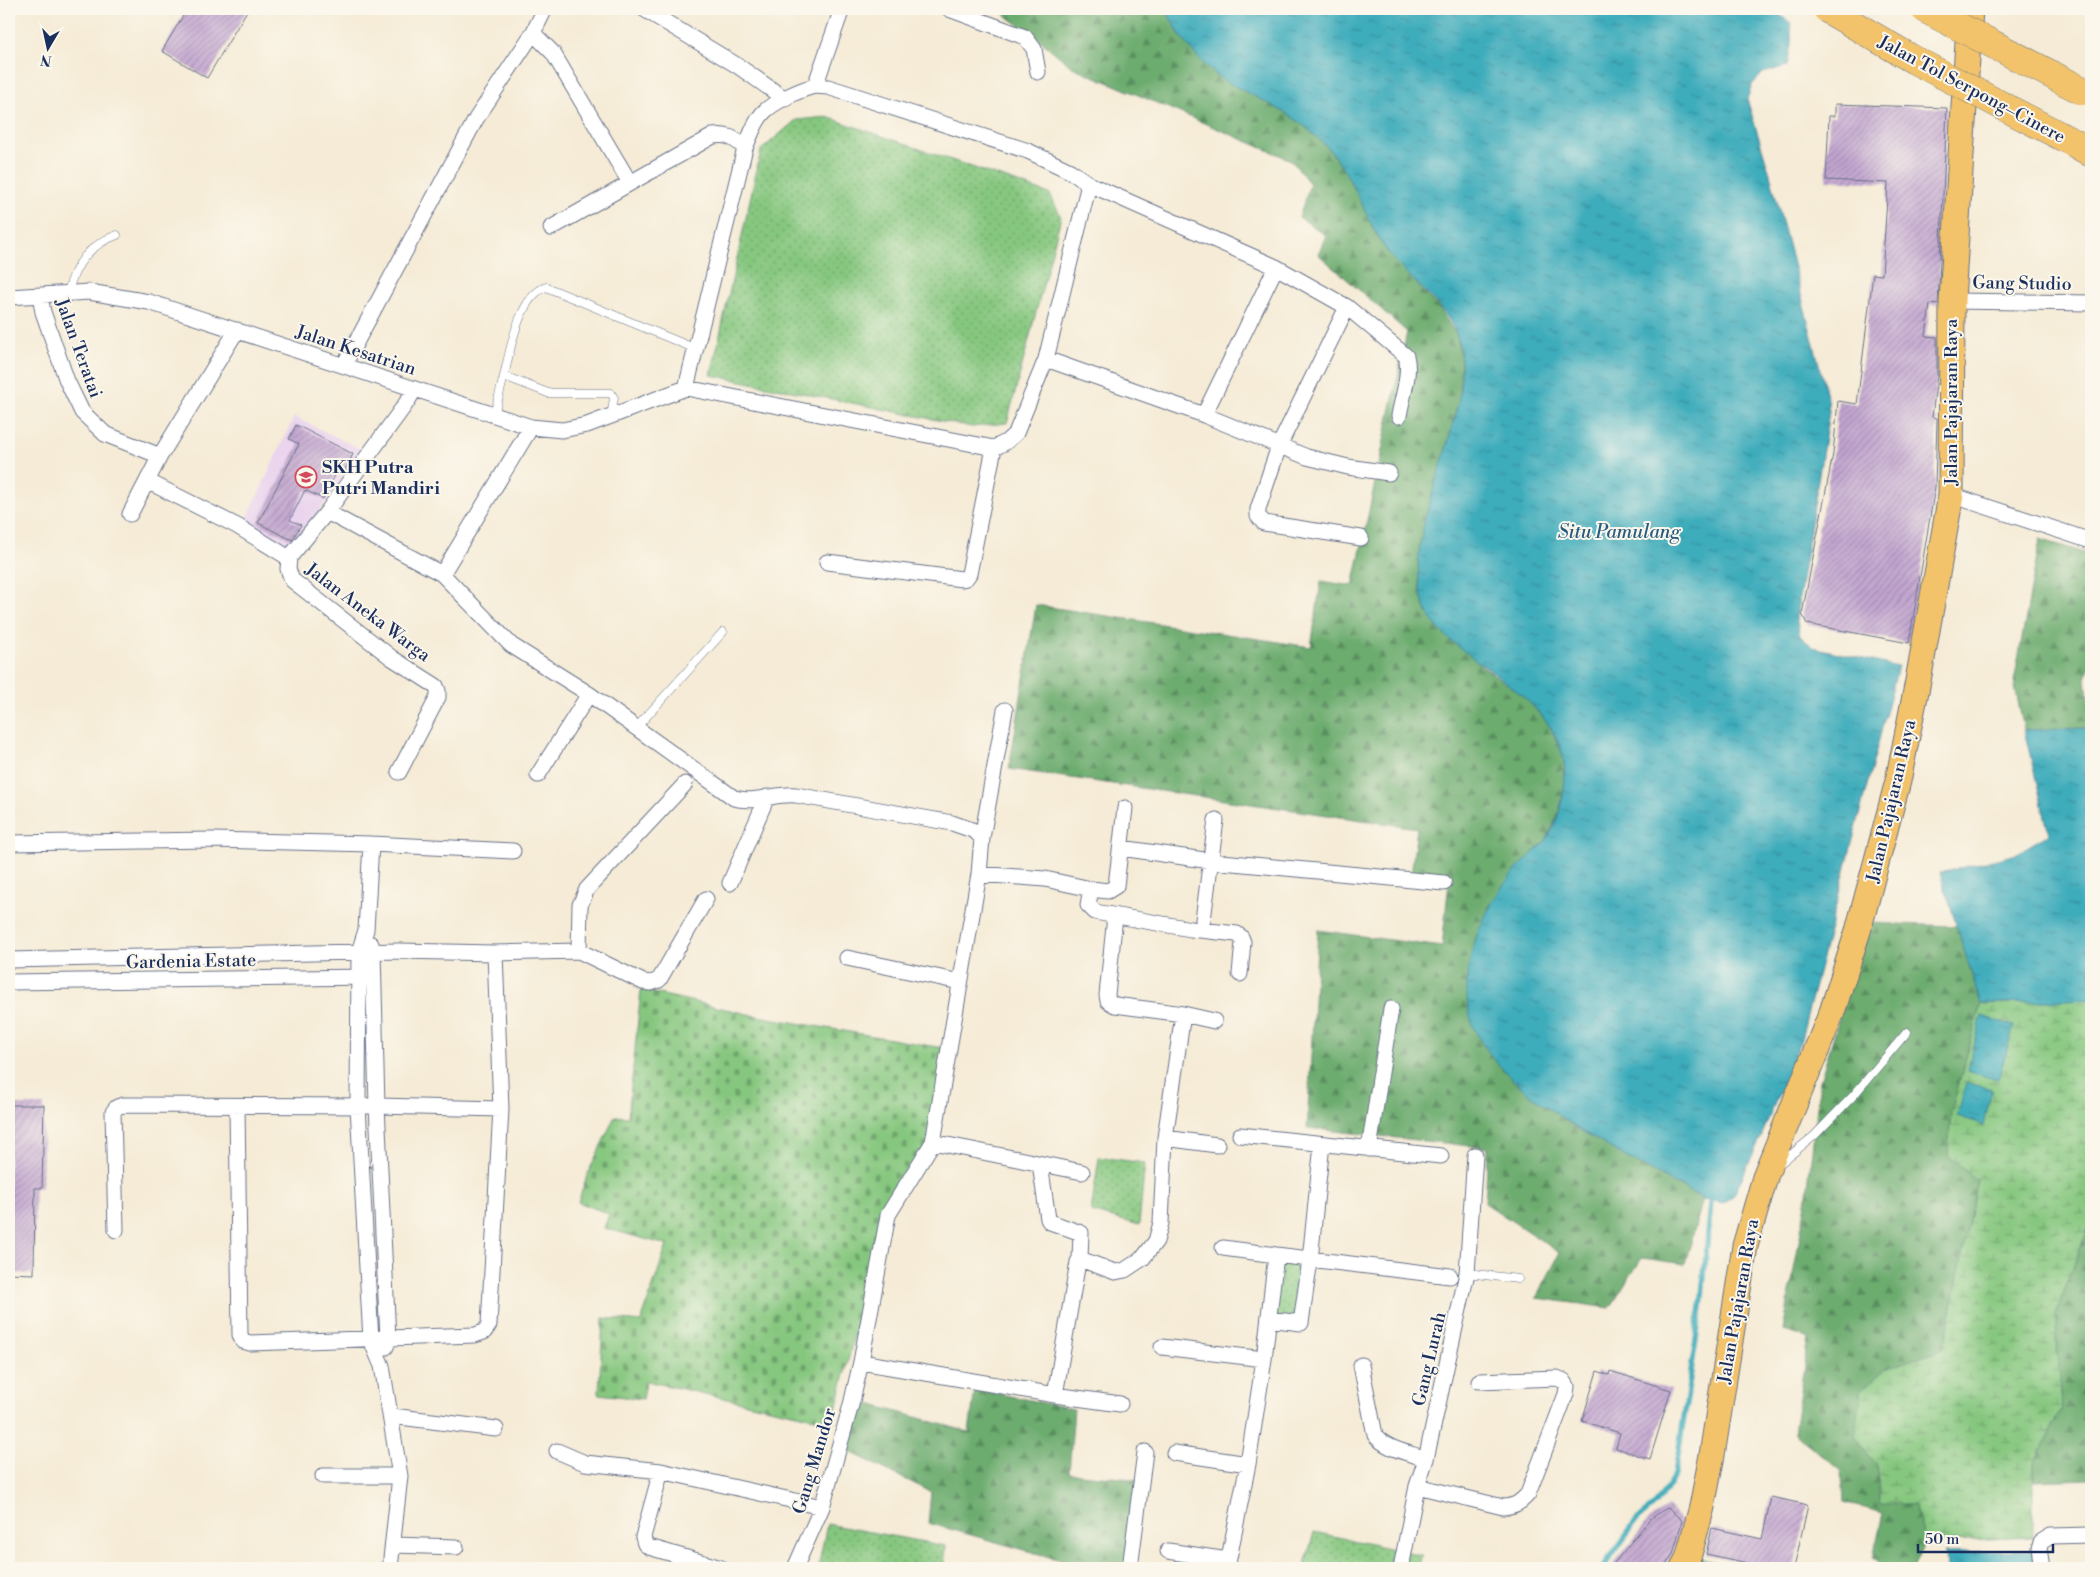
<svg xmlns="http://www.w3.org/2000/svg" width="2100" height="1577" font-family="'Libre Bodoni',serif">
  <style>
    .built { fill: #e9d2ee }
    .grass { fill: url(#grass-dots); stroke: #507b6e }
    .forest { fill: url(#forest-firs); stroke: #446e66 }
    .wetland { fill: url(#wetland-marsh); stroke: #507b6e }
    .cemetery { fill: url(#cemetery-stones); stroke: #507b6e }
    .water { fill: url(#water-ripples); stroke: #2c6e8c }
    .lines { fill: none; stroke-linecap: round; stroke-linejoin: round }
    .stream { stroke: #3dacbb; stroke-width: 5.5 }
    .building { fill: url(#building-hatch) }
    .lane-casing { stroke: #677188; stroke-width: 9 }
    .street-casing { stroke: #677188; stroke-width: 17 }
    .primary-casing { stroke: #677188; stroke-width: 27 }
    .highway-casing { stroke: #677188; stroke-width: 29 }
    .lane { stroke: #fff; stroke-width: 8 }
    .street { stroke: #fff; stroke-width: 15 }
    .primary { stroke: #f2c36a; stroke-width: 25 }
    .highway { stroke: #f2c36a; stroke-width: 28 }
    .highway-bridge-casing { stroke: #677188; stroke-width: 29; stroke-linecap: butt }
    .highway-bridge { stroke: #f2c36a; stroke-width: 28 }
    .labels { text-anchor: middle; stroke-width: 4; stroke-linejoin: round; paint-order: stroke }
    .street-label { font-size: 18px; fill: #1b2f5e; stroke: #fbf7ec }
    .poi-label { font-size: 18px; font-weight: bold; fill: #1b2f5e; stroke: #fbf7ec; text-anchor: start }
    .water-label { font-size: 19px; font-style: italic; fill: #275b7f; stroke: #fbf7ec }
  </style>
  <defs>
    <pattern id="grass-dots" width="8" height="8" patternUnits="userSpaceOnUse" patternTransform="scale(1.25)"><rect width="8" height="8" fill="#86c77f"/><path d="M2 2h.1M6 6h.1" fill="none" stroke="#6da26b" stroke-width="1.8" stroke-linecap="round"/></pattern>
    <pattern id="forest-firs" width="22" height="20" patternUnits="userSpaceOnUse" patternTransform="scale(1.25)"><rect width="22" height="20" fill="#6cac6e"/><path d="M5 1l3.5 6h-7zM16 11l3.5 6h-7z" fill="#588c5e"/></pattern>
    <pattern id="wetland-marsh" width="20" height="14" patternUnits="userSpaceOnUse" patternTransform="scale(1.25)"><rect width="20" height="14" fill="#86c77f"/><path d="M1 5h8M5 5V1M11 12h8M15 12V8" fill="none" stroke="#6da26b"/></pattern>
    <pattern id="cemetery-stones" width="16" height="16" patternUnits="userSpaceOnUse" patternTransform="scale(1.25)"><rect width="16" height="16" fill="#86c77f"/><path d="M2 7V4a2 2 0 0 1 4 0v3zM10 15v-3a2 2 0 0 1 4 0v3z" fill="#6da26b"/></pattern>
    <pattern id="water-ripples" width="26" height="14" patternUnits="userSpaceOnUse" patternTransform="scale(1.25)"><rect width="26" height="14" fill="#3dacbb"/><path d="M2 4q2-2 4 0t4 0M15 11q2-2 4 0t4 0" fill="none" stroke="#328c9b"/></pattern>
    <pattern id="building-hatch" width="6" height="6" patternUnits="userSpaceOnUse" patternTransform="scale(1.25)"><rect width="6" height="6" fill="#c2a5d0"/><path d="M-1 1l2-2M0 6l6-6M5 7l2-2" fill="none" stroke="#9d87ac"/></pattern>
  </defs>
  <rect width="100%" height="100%" fill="#fbf7ec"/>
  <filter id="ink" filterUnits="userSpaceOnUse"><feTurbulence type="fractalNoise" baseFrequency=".02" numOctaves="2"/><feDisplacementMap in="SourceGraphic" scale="10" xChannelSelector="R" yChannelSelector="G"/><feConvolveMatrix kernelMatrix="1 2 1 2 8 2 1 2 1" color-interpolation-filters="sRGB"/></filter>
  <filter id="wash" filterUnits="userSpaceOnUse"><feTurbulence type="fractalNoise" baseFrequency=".0096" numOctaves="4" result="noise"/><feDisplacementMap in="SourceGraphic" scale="20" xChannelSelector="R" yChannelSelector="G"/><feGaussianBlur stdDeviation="1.12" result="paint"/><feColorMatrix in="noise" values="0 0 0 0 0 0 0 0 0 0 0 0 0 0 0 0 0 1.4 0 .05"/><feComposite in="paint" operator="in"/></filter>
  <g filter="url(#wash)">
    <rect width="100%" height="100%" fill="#f5ebd6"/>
    <path class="built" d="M294,417L363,450L289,552L244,525Z"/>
    <path class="grass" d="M827,117L1050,194L1061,217L1007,423L972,427L711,375L761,150L796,120Z
      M1099,1157L1145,1163L1139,1225L1091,1212Z
      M1276,1255L1310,1260L1301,1323L1269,1319Z
      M827,1524L946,1546L944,1568H818Z
      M1314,1532L1422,1555L1418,1568H1304Z"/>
    <path class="forest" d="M1007,9H1166L1181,37L1218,77L1291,115L1323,142L1351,179L1377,236L1388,253L1440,309L1457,336L1461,362L1459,400L1425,525L1418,561L1420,592L1427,613L1482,666L1526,698L1550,726L1564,758L1565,784L1559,812L1547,839L1518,868L1497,895L1475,939L1513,1081L1576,1128L1703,1199L1685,1264L1642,1258L1610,1308L1536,1298L1560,1253L1485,1203L1488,1148L1307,1128L1318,930L1442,947L1449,881L1411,874L1417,828L1009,769L1036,605L1311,647L1321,581L1353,586L1407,332L1318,254L1326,235L1299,217L1310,184L1291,160L1072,67L1037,38L1005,15Z
      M2040,539L2091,555V662L2086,678L2091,728L2024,730L2014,682Z
      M1868,923L1957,926L1981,1004L1951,1112L1948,1155L1977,1180L1944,1349L1886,1369L1855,1437L1876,1464L1881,1504L1914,1505L1926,1542L1914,1568H1890L1873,1558L1883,1513L1844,1503L1842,1471L1794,1433L1808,1338L1783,1331L1806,1203L1820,1081Z
      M2091,1220V1479L2034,1481L2033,1466L2062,1408L2055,1315Z
      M975,1389L1074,1409L1069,1473L1142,1480L1127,1568H1089L928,1523L931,1492L840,1447L855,1400L969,1432Z
      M1701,1558L1736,1568H1697Z"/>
    <path class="wetland" d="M2084,999L2091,1001V1220L2055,1315L2062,1408L2033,1466V1537L1926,1542L1914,1505L1881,1504L1876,1464L1855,1437L1862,1389L1886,1369L1944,1349L1977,1180L1948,1155L1951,1112L1981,1004Z"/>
    <path class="cemetery" d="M641,990L757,1016L949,1049L930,1140L882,1222L833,1422L646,1381L643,1399L599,1394L603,1318L641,1322L667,1245L604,1228L609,1214L578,1202L588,1173L615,1116L628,1117Z"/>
    <path class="water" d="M1166,9H1772L1791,23V44L1787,66L1763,73L1752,85L1747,99L1770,174L1828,399L1829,412L1796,618L1800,636L1813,647L1898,667L1800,1043L1761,1137L1734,1195L1723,1203L1703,1199C1637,1162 1485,1091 1469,1012C1461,973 1476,929 1496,896C1505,881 1519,867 1531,855C1536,850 1543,845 1547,839C1559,821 1565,794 1565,773C1563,711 1497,678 1455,644C1444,635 1431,622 1426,609C1393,529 1479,425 1458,340C1449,305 1407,279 1387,251C1362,215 1353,170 1320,140C1299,119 1276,107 1250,94C1239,88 1226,83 1217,75C1195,58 1177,34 1166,9Z
      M2091,728V1001L2084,999L1981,1004L1940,873L2013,855L2049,834L2024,730Z
      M1982,1016L2014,1026L1998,1080L1967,1071Z
      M1967,1083L1992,1089L1984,1125L1957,1116Z
      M2033,1551L2034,1568H1947L1946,1552Z"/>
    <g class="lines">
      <path class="stream" d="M1603,1568L1637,1520L1656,1504L1675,1475L1701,1307L1712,1193"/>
    </g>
    <g id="blocks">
      <path class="building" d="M187,9H248L207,78L162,51Z
        M1835,104L1947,108L1938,305L1930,304L1926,336L1937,337V376L1932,417L1937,418L1935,487L1909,643L1807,624L1802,614L1833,454L1838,401L1857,404L1873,274L1882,275L1888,183L1826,180L1829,116H1835Z
        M296,425L353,454L344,472L338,469L323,499L305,490L290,520L301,525L292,540L258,523L299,444L289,439Z
        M9,1105H44L42,1188H35L34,1274L9,1273Z
        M1597,1371L1609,1375L1610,1371L1671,1390L1650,1459L1616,1448L1620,1433L1582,1421Z
        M1771,1497L1808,1505L1794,1568H1770L1706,1554L1712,1528L1762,1539Z
        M1668,1507L1682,1521L1673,1554L1664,1568H1610L1650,1519Z"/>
    </g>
  </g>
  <g filter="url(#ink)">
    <use href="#blocks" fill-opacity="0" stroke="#677188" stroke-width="1"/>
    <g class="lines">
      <g class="lane-casing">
        <path id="lane" d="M68,292C75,264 89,245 117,235
          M504,376C510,351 519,296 546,287L696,349
          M494,415L504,376L548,393H611L614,398L611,417
          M636,728L723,632
          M1778,1165L1814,1136L1853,1096L1907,1032
          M1467,1273L1518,1279"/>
      </g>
      <g class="street-casing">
        <path id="street" d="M644,9L738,66L785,99
          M949,9L1025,37L1034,49L1038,72
          M533,33L553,53L630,183
          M815,86L828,87L1028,151L1070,171L1089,184L1046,359L1016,433L1006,442L994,448L686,388L745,148C750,137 754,123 763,113C773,102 801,89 815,86Z
          M815,86L842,9
          M1089,184L1276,267L1347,307L1406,356C1411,374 1402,397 1399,416
          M551,228L713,136C728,134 734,138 745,148
          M40,296L43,312L67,381L82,412L105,434L160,456
          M9,297L89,292L149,302L531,427L562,430L587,425L686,388
          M1952,301L2091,303
          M1347,307L1279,446L1258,509V516L1264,523L1361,538
          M1046,359L1204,415L1307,457L1348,467L1389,473
          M344,365L476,119L533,33L545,9
          M1204,415L1276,267
          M147,481L237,526L289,558
          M1951,495L2091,541
          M327,512L442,574L511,645L589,694L734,798C754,804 775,793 796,795L952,823L975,831L982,838L979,874L933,1142L888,1215L861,1362L851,1405L822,1507L795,1568
          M130,514L160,456L237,330
          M827,562L962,579L966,578L969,574L994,448
          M442,574L531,427
          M399,772L438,697V691L436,686L392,658L292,580L288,569L289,558L327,512L405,405L415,389
          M538,775L589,694
          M982,838L1005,710
          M9,843L212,840L371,844L513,851
          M371,844L366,930L359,952L358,1106L371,1340L382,1366L400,1476L390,1568
          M1121,848L1211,861L1444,883
          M979,874L1045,879L1091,889L1088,905L1095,912L1191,929L1237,934L1241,937L1243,942L1240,974
          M730,883L767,797
          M1091,889L1108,891L1116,886L1125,808
          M1115,916L1107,995L1108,1001L1115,1005L1183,1014
          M1203,920L1216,820
          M371,944L373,952L377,1106L388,1339L386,1347
          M579,951L643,982L651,983L659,980L706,899
          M847,958L960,982
          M9,960L398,951L495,953L579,951L580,905L587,889L685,784
          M9,982L367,977
          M237,1106L240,1335L243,1341L250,1343L475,1335L484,1332L489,1325L501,1109L495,953
          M1240,1135L1441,1156
          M1165,1138L1217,1145
          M933,1142L1082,1172
          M1369,1149L1391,1009
          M1040,1164L1048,1219L1050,1222L1081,1233L1080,1259
          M116,1230L113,1112L117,1107L123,1105L377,1106L501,1109
          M1223,1248L1276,1255L1264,1359L1248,1464L1227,1568
          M1276,1255L1450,1276
          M1269,1319L1301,1323L1310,1260L1322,1144
          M1162,1347L1264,1359
          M861,1362L1055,1395L1120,1404
          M1361,1365L1375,1435C1385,1449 1410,1453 1426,1459
          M1055,1395L1078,1262L1080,1259L1115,1272L1125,1270L1143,1258L1156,1241L1161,1223L1165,1138L1183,1014L1214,1021
          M392,1416L496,1429
          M557,1451L585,1463L661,1471L822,1507
          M1174,1453L1248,1464
          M661,1471L643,1537L645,1544L649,1547L721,1568
          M323,1476H400
          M1417,1486L1503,1507C1515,1506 1520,1503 1528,1494L1566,1394L1567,1386L1564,1381L1557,1378L1479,1381
          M394,1545L456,1547
          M1168,1551L1228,1560
          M1130,1568L1145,1452
          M1401,1568L1417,1486L1426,1459L1467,1273L1475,1155
          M2042,1568L2039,1548L2041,1542L2051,1536L2091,1535"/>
      </g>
      <g class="primary-casing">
        <path id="primary" d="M1683,1568L1688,1558L1702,1507L1712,1455L1745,1246L1766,1174L1832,1012L1858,931L1898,781L1918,681L1951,495L1952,301L1970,9"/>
      </g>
      <g class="highway-casing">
        <path id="highway" d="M2074,143L2091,153"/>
      </g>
      <use href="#lane" class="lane"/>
      <use href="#street" class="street"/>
      <use href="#primary" class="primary"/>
      <use href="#highway" class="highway"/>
      <g class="highway-bridge-casing">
        <path id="highway-bridge" d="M1827,9L1914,60L2074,143
          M1925,9L2083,91"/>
      </g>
      <use href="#highway-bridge" class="highway-bridge"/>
    </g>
  </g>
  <defs>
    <g id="school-ring" transform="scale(1.125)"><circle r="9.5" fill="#fbf7ec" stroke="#d1495b" stroke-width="1.5"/><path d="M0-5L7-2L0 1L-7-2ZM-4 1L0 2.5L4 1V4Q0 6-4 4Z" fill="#d1495b"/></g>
  </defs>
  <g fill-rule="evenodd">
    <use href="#school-ring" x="306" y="477"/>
  </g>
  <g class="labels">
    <g class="street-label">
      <text transform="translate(1972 89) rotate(28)" y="6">Jalan Tol Serpong–Cinere</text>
      <text transform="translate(2022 283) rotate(1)" y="6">Gang Studio</text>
      <text transform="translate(79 348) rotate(70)" y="6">Jalan Teratai</text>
      <text transform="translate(356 350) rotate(18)" y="6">Jalan Kesatrian</text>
      <text transform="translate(1951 402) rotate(-90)" y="6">Jalan Pajajaran Raya</text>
      <text transform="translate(368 612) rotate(37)" y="6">Jalan Aneka Warga</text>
      <text transform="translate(1891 801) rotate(-77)" y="6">Jalan Pajajaran Raya</text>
      <text transform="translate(191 961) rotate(-1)" y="6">Gardenia Estate</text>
      <text transform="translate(1738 1301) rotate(-80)" y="6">Jalan Pajajaran Raya</text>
      <text transform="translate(1429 1359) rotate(-77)" y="6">Gang Lurah</text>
      <text transform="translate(814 1461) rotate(-73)" y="6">Gang Mandor</text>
    </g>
    <g class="poi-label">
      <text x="322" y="473">SKH Putra<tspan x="322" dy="21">Putri Mandiri</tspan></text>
    </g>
    <g class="water-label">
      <text x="1619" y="538">Situ Pamulang</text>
    </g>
  </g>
  <rect width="2100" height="1577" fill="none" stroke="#fbf7ec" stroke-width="30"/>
  <g transform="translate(48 48) rotate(189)" stroke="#fbf7ec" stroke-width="4" paint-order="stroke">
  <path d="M0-4L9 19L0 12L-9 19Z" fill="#1b2f5e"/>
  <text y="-8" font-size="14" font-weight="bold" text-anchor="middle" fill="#1b2f5e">N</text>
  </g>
  <path d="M1918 1544v8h135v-8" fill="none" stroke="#1b2f5e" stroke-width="2.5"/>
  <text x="1925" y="1544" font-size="15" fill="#1b2f5e" stroke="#fbf7ec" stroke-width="4" paint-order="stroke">50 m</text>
</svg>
